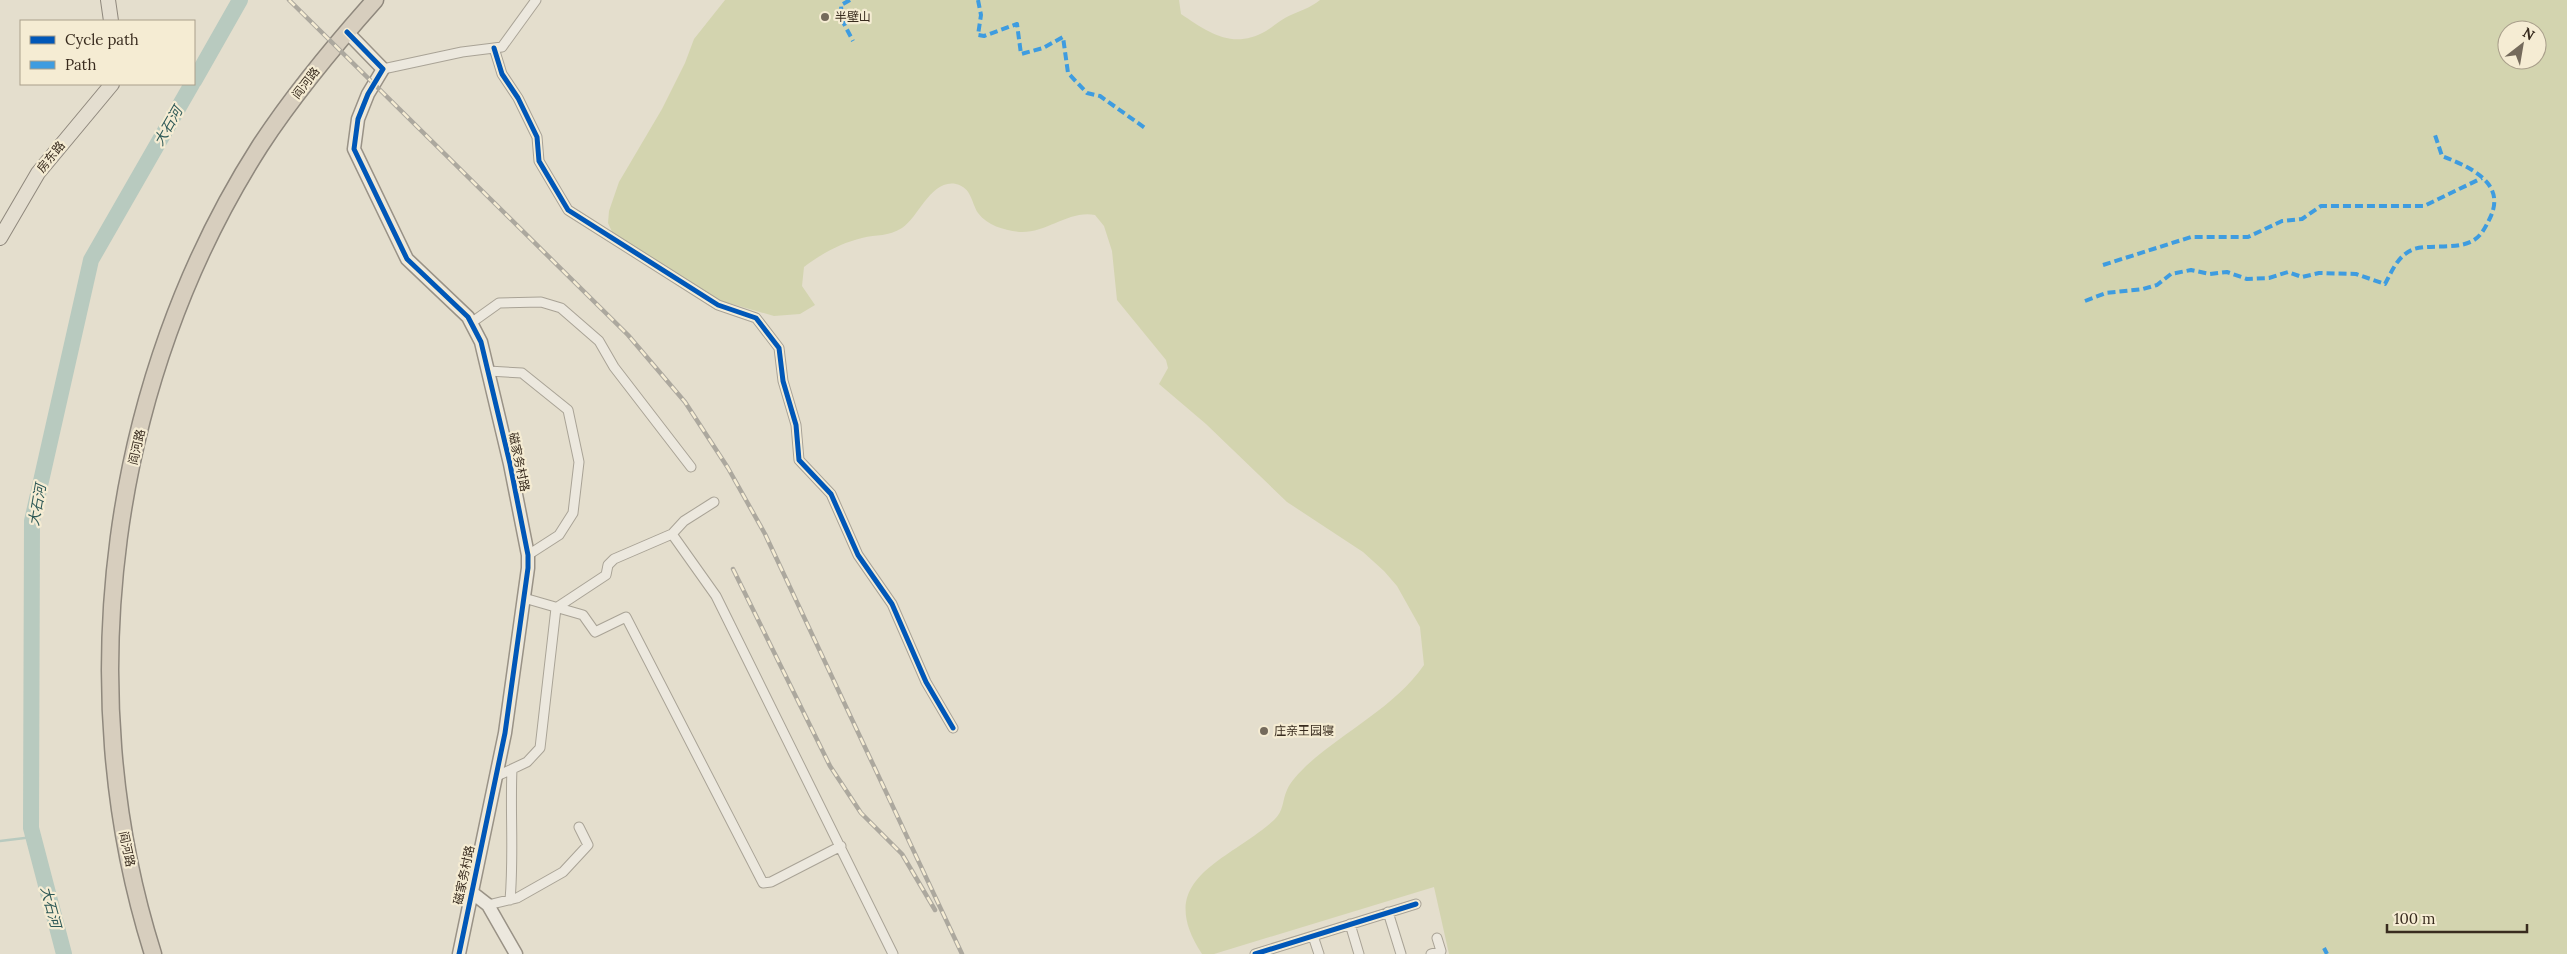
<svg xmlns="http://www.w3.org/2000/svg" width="2567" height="954" font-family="Lora,'Noto Sans SC',serif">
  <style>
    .green { fill: #d3d4af; fill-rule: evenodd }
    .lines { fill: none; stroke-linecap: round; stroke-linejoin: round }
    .stream { stroke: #b8cabf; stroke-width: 2.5 }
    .river { stroke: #b8cabf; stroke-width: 16 }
    .street-casing { stroke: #a9a396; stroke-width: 11 }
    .secondary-casing { stroke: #999286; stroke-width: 15 }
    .primary-casing { stroke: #8f887d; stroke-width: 16 }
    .highway-casing { stroke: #8f887d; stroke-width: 19 }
    .street { stroke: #ece8de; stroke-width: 9 }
    .secondary { stroke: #ece8de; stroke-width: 12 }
    .primary { stroke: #e4ded0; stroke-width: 14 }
    .highway { stroke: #d7cebe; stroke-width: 16 }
    .rail-casing { stroke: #aca89e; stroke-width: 4.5 }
    .rail { stroke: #f5ecd3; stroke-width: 2.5; stroke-dasharray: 8; stroke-linecap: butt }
    .quiet { stroke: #3e9ce0; stroke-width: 4; stroke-dasharray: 8 4; stroke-linecap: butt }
    .cycleway-casing { stroke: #f5ecd3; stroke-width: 8 }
    .cycleway { stroke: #0057b8; stroke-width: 5 }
    .poi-dot { fill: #746a5b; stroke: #f5ecd3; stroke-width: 2 }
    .labels { text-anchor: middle; stroke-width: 4.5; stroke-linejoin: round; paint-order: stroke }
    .poi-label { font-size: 12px; fill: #382b1e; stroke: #f5ecd3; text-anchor: start }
    .street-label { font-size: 12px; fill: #382b1e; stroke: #f5ecd3 }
    .water-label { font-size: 14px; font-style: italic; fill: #2d5856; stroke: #f5ecd3 }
  </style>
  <rect width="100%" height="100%" fill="#e4decd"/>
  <path class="green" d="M725,0H1179L1181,14C1209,33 1233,50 1266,31C1273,27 1279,21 1285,18C1296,12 1311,8 1320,0H2567V954H1449L1434,887L1214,954H1202C1152,878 1228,862 1274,820C1284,811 1282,801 1287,790C1290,782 1300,772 1306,766C1344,731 1394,708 1424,665L1420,627L1397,586L1384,571L1363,552L1287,502L1206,424L1159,384L1168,368L1166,360L1117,300L1112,251L1104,226L1095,215C1068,210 1046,234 1019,232C1004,230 988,226 978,213C971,202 972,188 956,184C931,179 919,217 902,228C888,237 877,234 862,238C841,243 821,254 804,267L802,286L815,305L800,314L774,316L718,300L613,234L608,223L609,211L619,182L662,109L685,63L694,39ZM2507,30H2537V60H2507Z"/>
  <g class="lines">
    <path class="stream" d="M0,841L33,837"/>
    <path class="river" d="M194,81L240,0
      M64,954L31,828L32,521L91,260L192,84"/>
    <g class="street-casing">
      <path id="street" d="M494,48L502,74L518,98L537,137L539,161L568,210L718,305L756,318L779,348L783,381L796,425L799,460L831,494L858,555L892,604L926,682L953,728
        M383,69L462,52L502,47L536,0
        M471,323L499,303L541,302L561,308L599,341L614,367L691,467
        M488,371L522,373L568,410L579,462L573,513L559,535L528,555
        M672,534L716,596L893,954
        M524,598L583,615L595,632L626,617L763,883L771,882L841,846
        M495,777L527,762L540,748L556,608L606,575L608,565L614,559L672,534L684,521L714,502
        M510,900C514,856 510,813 512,769
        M488,905L517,898L563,872L588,845L579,827
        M1388,912L1401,954
        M1350,924L1359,954
        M1313,936L1319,954
        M1255,954L1416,904
        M1431,954L1441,951L1437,938"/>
    </g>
    <g class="secondary-casing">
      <path id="secondary" d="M347,32L383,69L368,94L358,119L354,149L407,259L468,317L481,342L510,464L528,555V568L505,733L459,954
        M470,891L488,905L516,954"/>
    </g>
    <g class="primary-casing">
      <path id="primary" d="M108,0L111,21
        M0,238L38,173L112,84"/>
    </g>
    <g class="highway-casing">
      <path id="highway" d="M153,954C69,689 110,380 260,146C294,94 334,46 375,0"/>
    </g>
    <use href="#street" class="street"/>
    <use href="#secondary" class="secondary"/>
    <use href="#primary" class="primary"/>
    <use href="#highway" class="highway"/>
    <g class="rail-casing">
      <path id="rail" d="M289,0L628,335L685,402L728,468L765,534L962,954
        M733,569L830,766L861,813L902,854L935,910"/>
    </g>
    <use href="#rail" class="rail"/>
    <path class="quiet" d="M850,0L841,5L842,20L853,41
      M978,0L981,15L978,35L984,36L1017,24L1021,54L1043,48L1063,37L1068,73L1087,93L1100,96L1145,128
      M2103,265L2191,237H2248L2282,221L2302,219L2321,206H2424L2482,178
      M2085,301L2106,293L2143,289L2157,285L2171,274L2191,270L2210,274L2227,272L2247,279L2269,278L2288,272L2302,277L2319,273L2356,274L2385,284C2392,271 2398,255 2414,249C2431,244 2459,250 2474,240C2482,235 2486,226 2490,218C2507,183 2470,167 2442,156L2434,132
      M2324,948L2327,954"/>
    <g class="cycleway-casing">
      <path id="cycleway" d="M347,32L383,69L368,94L358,119L354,149L407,259L468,317L481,342L510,464L528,555V568L505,733L459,954
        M494,48L502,74L518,98L537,137L539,161L568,210L718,305L756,318L779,348L783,381L796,425L799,460L831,494L858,555L892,604L926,682L953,728
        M1255,954L1416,904"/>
    </g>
    <use href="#cycleway" class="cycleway"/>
  </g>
  <g class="poi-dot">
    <circle cx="825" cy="17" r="5"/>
    <circle cx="1264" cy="731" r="5"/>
  </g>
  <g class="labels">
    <g class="poi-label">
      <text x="835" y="21">半壁山</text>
      <text x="1274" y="735">庄亲王园寝</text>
    </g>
    <g class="street-label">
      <text transform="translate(306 83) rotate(-52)" y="4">阎河路</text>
      <text transform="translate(51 157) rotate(-51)" y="4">房东路</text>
      <text transform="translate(137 447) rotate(-77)" y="4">阎河路</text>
      <text transform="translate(519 462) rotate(78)" y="4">磁家务村路</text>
      <text transform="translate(127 849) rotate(78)" y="4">阎河路</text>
      <text transform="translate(464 875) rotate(-78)" y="4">磁家务村路</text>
    </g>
    <g class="water-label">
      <text transform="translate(168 126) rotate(-60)" y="5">大石河</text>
      <text transform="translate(37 505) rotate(-80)" y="5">大石河</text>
      <text transform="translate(51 907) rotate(75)" y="5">大石河</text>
    </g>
  </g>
  <rect x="20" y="20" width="175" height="65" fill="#f5ecd3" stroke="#a99f8b"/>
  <rect x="30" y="36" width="25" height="8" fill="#0057b8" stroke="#a99f8b"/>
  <text x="65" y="45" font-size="15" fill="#382b1e">Cycle path</text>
  <rect x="30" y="61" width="25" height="8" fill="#3e9ce0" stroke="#a99f8b"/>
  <text x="65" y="70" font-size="15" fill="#382b1e">Path</text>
  <g transform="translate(2522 45) rotate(31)"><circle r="24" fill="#f5ecd3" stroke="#a99f8b"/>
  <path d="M0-4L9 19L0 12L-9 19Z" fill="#746a5b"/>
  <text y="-8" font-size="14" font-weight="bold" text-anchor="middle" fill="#382b1e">N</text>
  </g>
  <path d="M2387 924v8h140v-8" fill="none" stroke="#382b1e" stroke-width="2.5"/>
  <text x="2394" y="924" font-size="15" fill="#382b1e" stroke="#f5ecd3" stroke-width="4" paint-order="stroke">100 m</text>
</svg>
